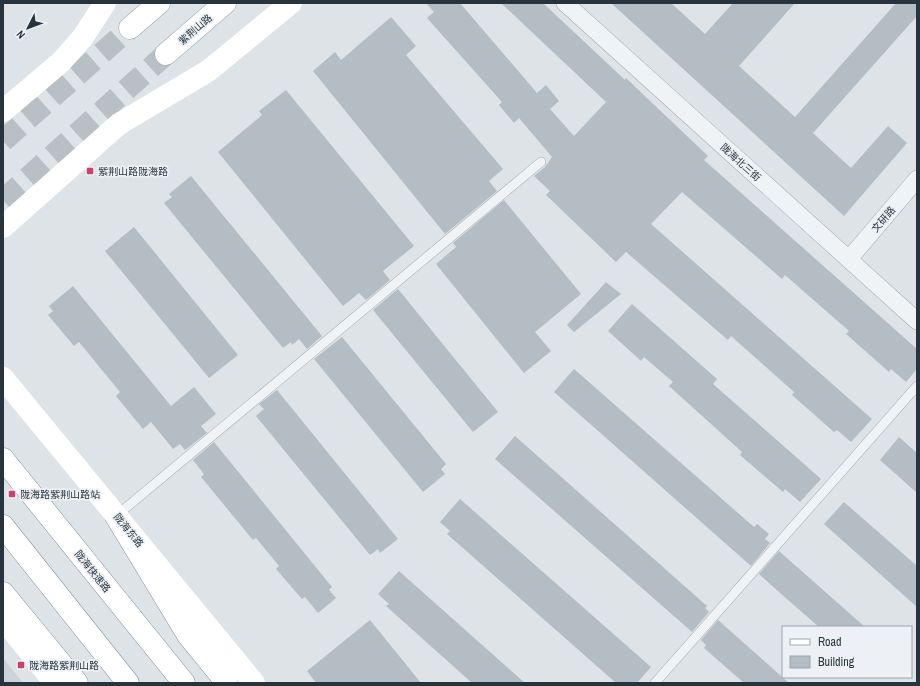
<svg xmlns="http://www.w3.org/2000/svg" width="920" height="686" font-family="'Archivo Narrow','Noto Sans SC',sans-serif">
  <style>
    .built { fill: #cbd2d9 }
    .building { fill: #b5bdc4 }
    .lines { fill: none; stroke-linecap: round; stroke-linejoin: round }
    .primary-tunnel { stroke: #b9c0c5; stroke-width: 22; stroke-dasharray: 22 11; stroke-linecap: butt }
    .lane-casing { stroke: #a3abb1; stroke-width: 10 }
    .street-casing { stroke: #a3abb1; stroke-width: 18 }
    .primary-casing { stroke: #9da9b3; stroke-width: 23 }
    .highway-casing { stroke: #85929d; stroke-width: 23 }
    .lane { stroke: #f0f3f5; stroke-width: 9 }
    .street { stroke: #f0f3f5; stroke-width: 17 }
    .secondary { stroke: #fff; stroke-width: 22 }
    .primary { stroke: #fff; stroke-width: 22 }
    .highway { stroke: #fff; stroke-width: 22 }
    .poi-dot { fill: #cc426c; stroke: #edf1f5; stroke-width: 1.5 }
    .labels { text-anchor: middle; stroke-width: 3.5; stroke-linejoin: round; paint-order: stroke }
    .street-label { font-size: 10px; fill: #27333d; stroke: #edf1f5 }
    .poi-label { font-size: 10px; fill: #27333d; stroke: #edf1f5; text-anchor: start }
  </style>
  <rect width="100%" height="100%" fill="#dde3e7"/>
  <path class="built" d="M3,658L23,683H3Z"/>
  <path class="building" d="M426,3H460L537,93L546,85L559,101L550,109L574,136L606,102L501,3H543L625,80L626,78L708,156L704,160L917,349V369L906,382L891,369L889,372L846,334L849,331L785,275L782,279L682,192L651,224L872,419L851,442L837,430L834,432L792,395L794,392L731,336L728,340L626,252L616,262L546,195L550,191L534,176L545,167L552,157L519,118L514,123L499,105L502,102L427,18L434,12Z
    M611,3H671L705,34L733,3H795L739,66L795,117L896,3H917V16L813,133L851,168L888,126L907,143L844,216Z
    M391,17L416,46L406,55L503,169L489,181L497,191L445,234L313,71L335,52L341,60Z
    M286,90L414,246L383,271L390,280L366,300L359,293L343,306L218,152L262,115L259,111Z
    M191,176L322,336L307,349L299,339L292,345L291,342L283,348L164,203L172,197L169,194Z
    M504,200L581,294L535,332L551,351L524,373L436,264L456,247L453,243Z
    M134,227L238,355L209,378L105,251Z
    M606,282L621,294L574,332L567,325Z
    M73,286L171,406L194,387L216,414L201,426L207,433L185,450L180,444L173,449L151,422L143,429L116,396L120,392L79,342L74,346L48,315L53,311L49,306Z
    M398,289L498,412L473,432L373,310Z
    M632,304L717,379L713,384L821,479L800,502L785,489L783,492L740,455L742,452L669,386L673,382L644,357L641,361L608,331Z
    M342,337L446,464L441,469L445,474L423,492L314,359Z
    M574,369L754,527L757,524L769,534L765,539L770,543L751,566L554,392Z
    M277,390L398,539L380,553L378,549L370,555L256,416L264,409L259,404Z
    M515,436L707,606L705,608L709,612L692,632L495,459Z
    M899,437L917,453V493L880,460Z
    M214,442L332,587L329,590L336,598L318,613L305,597L302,599L276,569L279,566L256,538L253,540L201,477L204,474L193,460Z
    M460,499L651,667L637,683H616L447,534L450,531L440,522Z
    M844,502L917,566V607L824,524Z
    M779,551L865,627H819L779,592L759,574Z
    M399,571L525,683H472L386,606L389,604L378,594Z
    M370,620L421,683H316L307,671Z
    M718,620L789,683H744L704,648L706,645L701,640Z"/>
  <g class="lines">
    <path class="primary-tunnel" d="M3,141L130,28
      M3,200L166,54"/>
    <g class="lane-casing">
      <path id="lane" d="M116,516L541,162
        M655,683L917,386"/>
    </g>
    <g class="street-casing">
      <path id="street" d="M565,3L917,321
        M849,259L917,179"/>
    </g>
    <g class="primary-casing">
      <path id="primary" d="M130,28L159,3
        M166,54L225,3"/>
    </g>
    <g class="highway-casing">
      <path id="highway" d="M3,459L184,683
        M116,516L188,635L227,683
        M3,526L128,683
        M3,593L77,683"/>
    </g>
    <use href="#lane" class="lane"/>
    <use href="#street" class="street"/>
    <path class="secondary" d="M3,111L61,62L83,37L105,3
      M3,227L119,124L208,71L291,3
      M3,378L254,683
      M3,619L55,683"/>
    <use href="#primary" class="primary"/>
    <use href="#highway" class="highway"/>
  </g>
  <g class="poi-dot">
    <rect x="86" y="167" width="8" height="8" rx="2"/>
    <rect x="8" y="490" width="8" height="8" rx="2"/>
    <rect x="17" y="661" width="8" height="8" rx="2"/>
  </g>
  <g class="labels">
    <g class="street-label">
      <text transform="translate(195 29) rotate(-41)" y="4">紫荆山路</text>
      <text transform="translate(741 162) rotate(42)" y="4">陇海北三街</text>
      <text transform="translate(883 219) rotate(-49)" y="4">文研路</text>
      <text transform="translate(129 530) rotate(51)" y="4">陇海东路</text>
      <text transform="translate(93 571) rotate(51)" y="4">陇海快速路</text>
    </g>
    <g class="poi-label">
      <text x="98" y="175">紫荆山路陇海路</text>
      <text x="20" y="498">陇海路紫荆山路站</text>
      <text x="29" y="669">陇海路紫荆山路</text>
    </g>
  </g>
  <rect width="920" height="686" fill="none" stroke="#27333d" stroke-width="8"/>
  <rect x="782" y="626" width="130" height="52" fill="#edf1f5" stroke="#9ea5ab"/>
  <rect x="790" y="639" width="20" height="6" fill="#ffffff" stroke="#9ea5ab"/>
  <text x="818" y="646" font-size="12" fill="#27333d">Road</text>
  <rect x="790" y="656" width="20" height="12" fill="#b5bdc4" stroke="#9ea5ab"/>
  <text x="818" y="666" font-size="12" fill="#27333d">Building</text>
  <g transform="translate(28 28) rotate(228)" stroke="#edf1f5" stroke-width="3" paint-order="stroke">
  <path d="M0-3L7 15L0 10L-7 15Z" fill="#27333d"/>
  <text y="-6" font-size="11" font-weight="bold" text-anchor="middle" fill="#27333d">N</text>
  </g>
</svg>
